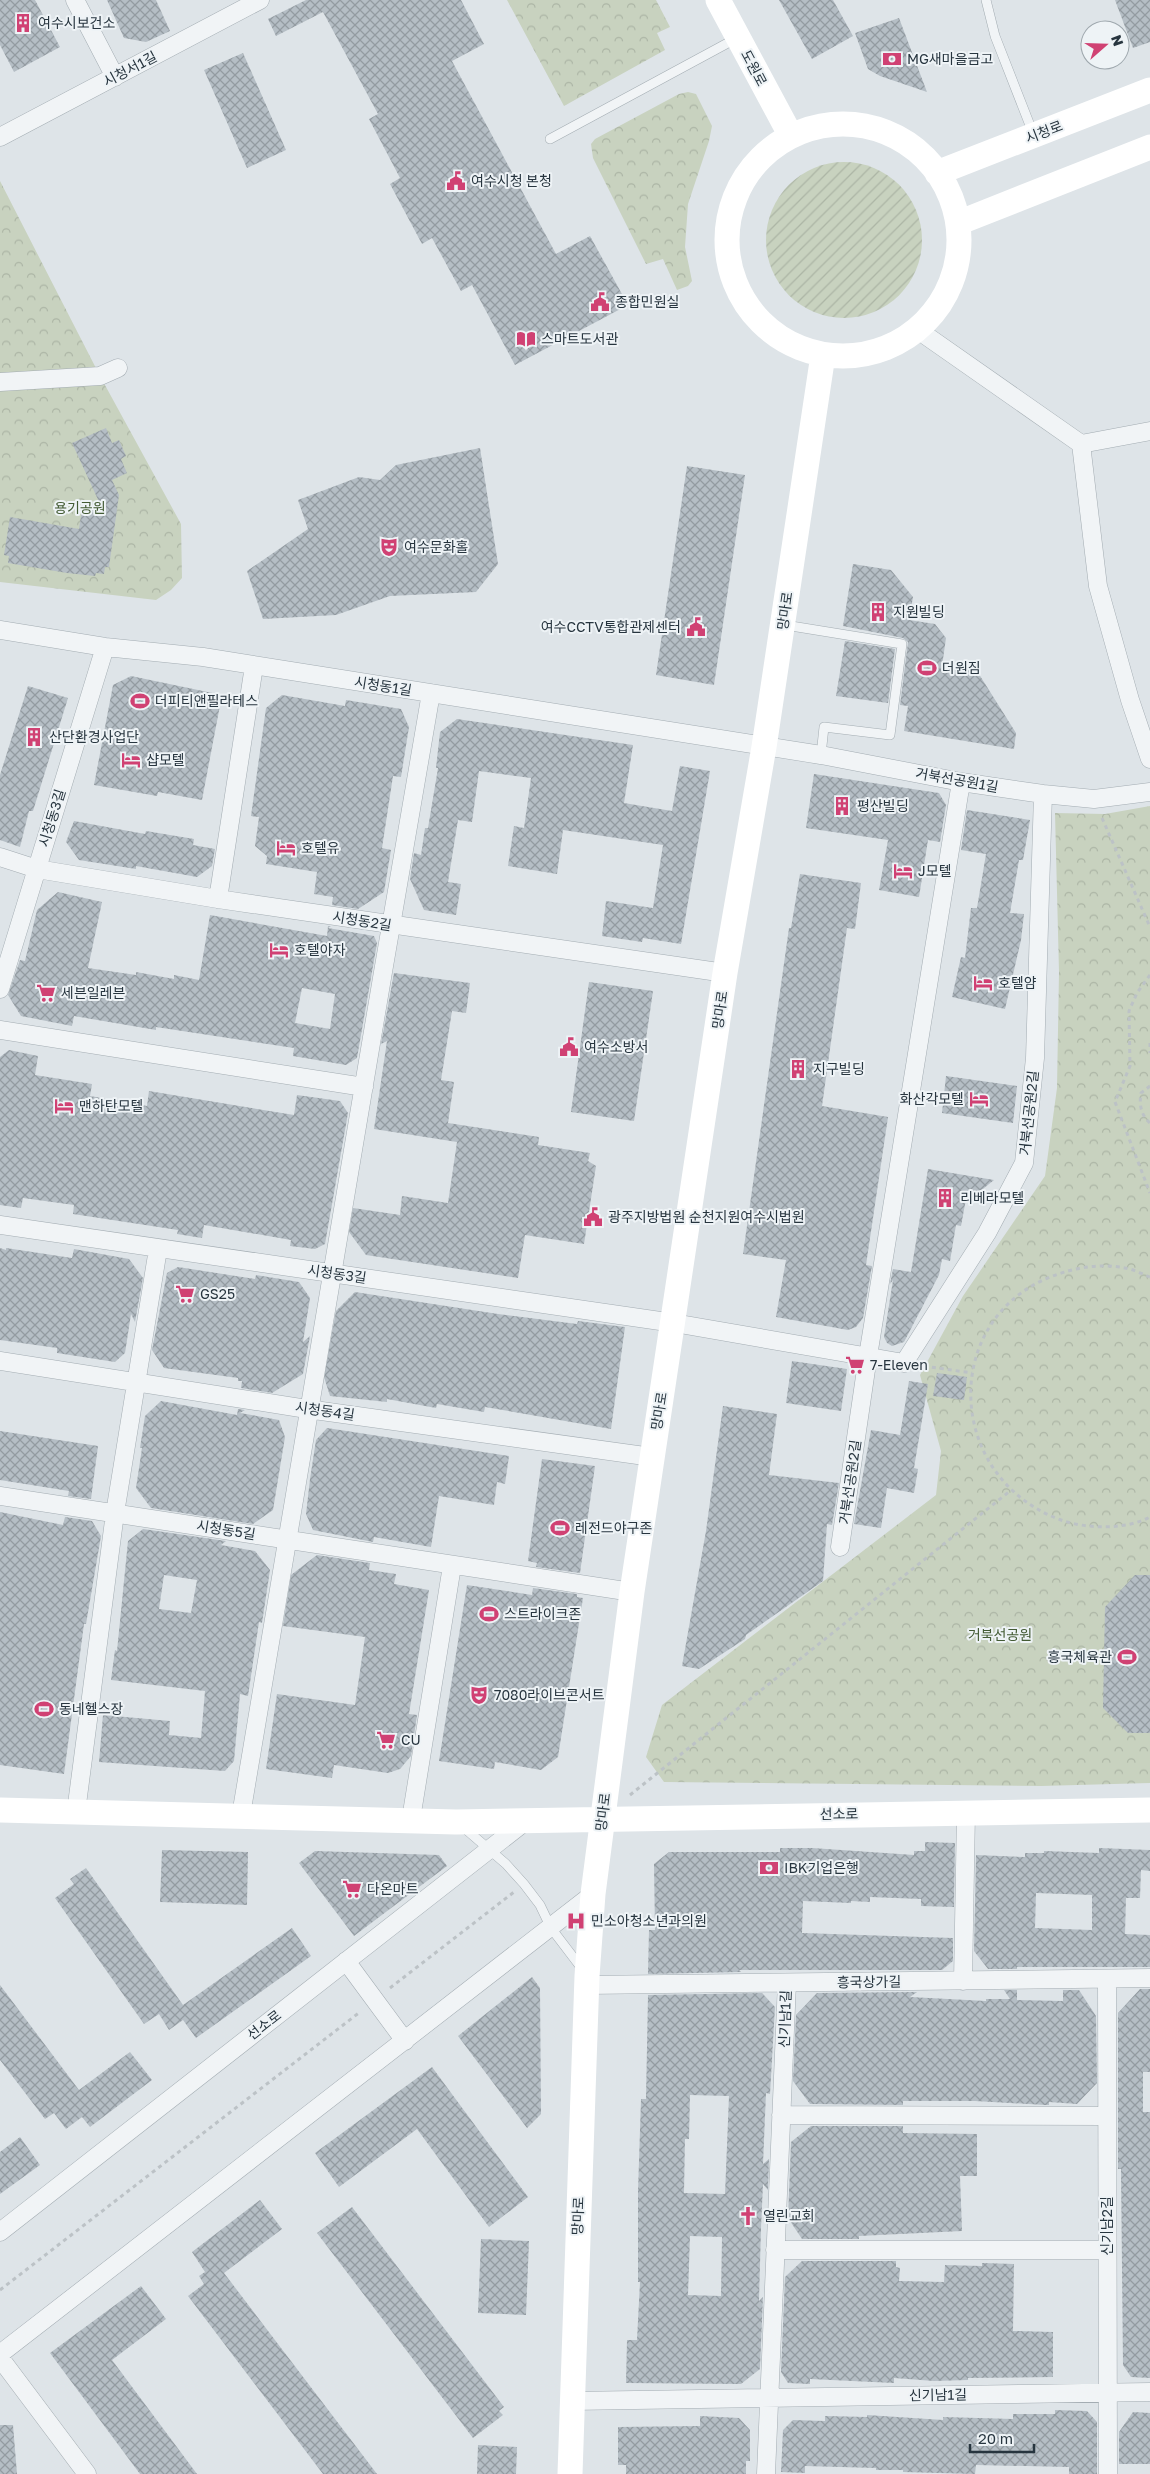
<svg xmlns="http://www.w3.org/2000/svg" width="1150" height="2474" font-family="'Golos Text','Noto Sans KR',sans-serif">
  <style>
    .forest { fill: url(#forest-crowns) }
    .garden { fill: url(#garden-furrows) }
    .building { fill: url(#building-cross-hatch); fill-rule: evenodd }
    .lines { fill: none; stroke-linecap: round; stroke-linejoin: round }
    .lane-casing { stroke: #a3acb2; stroke-width: 10 }
    .street-casing { stroke: #a3acb2; stroke-width: 19 }
    .path { stroke: #bcc2c6; stroke-width: 3; stroke-dasharray: 4 4; stroke-linecap: butt }
    .lane { stroke: #f1f4f6; stroke-width: 9 }
    .street { stroke: #f1f4f6; stroke-width: 18 }
    .secondary { stroke: #fff; stroke-width: 25 }
    .labels { text-anchor: middle; stroke-width: 4; stroke-linejoin: round; paint-order: stroke }
    .poi-label { font-size: 14px; fill: #27353f; stroke: #eef3f6; text-anchor: start }
    .street-label { font-size: 14px; fill: #27353f; stroke: #eef3f6 }
    .park-label { font-size: 14px; fill: #435b34; stroke: #eef3f6 }
  </style>
  <defs>
    <pattern id="forest-crowns" width="20" height="18" patternUnits="userSpaceOnUse" patternTransform="scale(1.25)"><rect width="20" height="18" fill="#c8d2bf"/><path d="M2 6a3 3 0 1 1 6 0M12 15a3 3 0 1 1 6 0" fill="none" stroke="#acb5a5"/></pattern>
    <pattern id="garden-furrows" width="10" height="10" patternUnits="userSpaceOnUse" patternTransform="scale(1.25)"><rect width="10" height="10" fill="#c8d2bf"/><path d="M-1 1l2-2M0 10L10 0M9 11l2-2" fill="none" stroke="#acb5a5"/></pattern>
    <pattern id="building-cross-hatch" width="8" height="8" patternUnits="userSpaceOnUse" patternTransform="scale(1.25)"><rect width="8" height="8" fill="#b5bec5"/><path d="M0 0l8 8M0 8l8-8" fill="none" stroke="#939ba1"/></pattern>
  </defs>
  <rect width="100%" height="100%" fill="#dee4e8"/>
  <path class="forest" d="M507,0H656L670,27L657,33L665,50L564,106Z
    M688,92L696,94L712,126L709,141L688,204L685,247L692,281L688,286L677,290L663,259L646,264L593,158L591,144L595,139L679,94Z
    M0,181L100,376L181,524L182,578L171,590L156,600L0,582Z
    M1150,806V1783L1041,1786L664,1782L646,1757L662,1705L936,1495L941,1451L920,1375L963,1296L1045,1176L1057,1088L1059,972L1055,813L1105,814Z"/>
  <path class="garden" d="M766 240a78 78 0 1 1 156 0a78 78 0 1 1-156 0Z"/>
  <path class="building" d="M0,0H35L60,47L14,72L0,45Z
    M107,0H156L170,31L146,42L124,38Z
    M306,0H461L484,44L452,61L556,254L590,236L628,305L515,365L472,285L461,291L432,238L422,244L390,184L400,178L369,119L378,114L323,12L276,36L268,19Z
    M779,0H833L853,36L812,59Z
    M1115,0H1150V42L1133,48Z
    M899,18L927,92L880,76L868,69L855,33Z
    M243,53L286,150L247,168L204,70Z
    M106,428L112,443L119,440L126,456L121,459L127,473L112,480L119,495L109,567H105L104,574L96,573L95,576L67,573L8,563L9,556L4,555L10,517L79,529L83,502L100,504L72,443Z
    M480,448L498,564L476,592L390,596L336,615L263,619L247,571L308,529L298,500L359,477L380,480L396,465Z
    M687,466L745,475L714,685L656,675Z
    M853,564L891,570L913,597L909,620L935,624L946,638L942,666L977,671L1016,733L1014,749L904,731L908,706L900,705L908,642L903,638L843,626Z
    M845,641L895,649L888,703L836,696Z
    M131,676L222,695L202,800L158,792L157,796L94,785L113,685Z
    M28,686L68,698L33,811H29L20,847L0,840V775Z
    M282,695L345,706L346,700L401,709L409,727L401,777L393,776L382,848L391,850L384,892L358,909L332,905L333,897L314,894L317,872L266,864L267,856L255,846L259,817L251,816L266,708Z
    M457,719L633,745L624,803L672,811L680,766L710,771L681,944L643,938L642,942L602,936L606,901L653,908L663,845L563,830L557,874L508,866L514,826L524,828L531,778L479,771L472,822L458,820L448,882L461,884L456,915L424,910L410,879L414,853L421,855L425,828H428L438,768H436L440,732Z
    M814,774L939,793L946,805L940,842L928,840L919,897L879,890L888,840L806,828Z
    M967,810L1030,820L1023,860H1019L1010,913L1024,914L1021,940L1005,1009L952,997L961,957L965,958L971,908H977L986,854L961,850Z
    M74,821L145,834L146,831L194,839L193,845L215,849L212,866L197,877L136,866V869L79,860L66,842Z
    M800,874L861,883L855,929L847,928L822,1106L888,1117L866,1265L872,1266L863,1318L856,1327L848,1330L776,1317L786,1260L743,1254L789,928H791Z
    M58,892L102,902L88,968L136,975V972L174,979V975L199,980L210,915L327,936L328,926H331L328,928L374,936L377,943L357,1058L346,1065L293,1056L294,1048L156,1027V1030L74,1016L72,1026L21,1016L8,995L20,960L25,961L37,910ZM302,988L335,994L330,1029L295,1023Z
    M394,973L470,983L466,1013L452,1011L441,1080L454,1082L448,1123L539,1137L538,1145L590,1153L588,1161L596,1166L584,1244L525,1235L518,1278L366,1255L349,1232L353,1208L400,1215L402,1196L448,1203L457,1142L374,1129L387,1041L381,1044Z
    M589,982L653,991L634,1121L571,1112Z
    M9,1050L38,1056L35,1075L92,1084L90,1096L147,1106L149,1091L294,1115L297,1095L340,1101L348,1113L325,1244L315,1249L290,1246L291,1240L204,1225L202,1238L177,1234L178,1230L73,1214L74,1205L23,1198L21,1208L0,1205V1057Z
    M946,1076L1017,1086L1013,1123L942,1113Z
    M928,1169L994,1180L978,1193L966,1199L961,1226L956,1225L950,1261L942,1259L939,1275L904,1342L892,1346L887,1343L884,1337L893,1280L890,1284L893,1269L911,1272Z
    M0,1248L6,1250V1248L72,1258L74,1249L129,1259L143,1278L135,1322L131,1314L125,1353L115,1362L57,1353V1348L0,1340Z
    M178,1267L255,1279L256,1275L299,1282L310,1298L303,1342L310,1336L303,1374L272,1393L241,1388L242,1381H238V1378L164,1368L152,1350L167,1273Z
    M355,1292L498,1314L577,1324L578,1321L625,1327L611,1429L485,1407L484,1412L437,1404L436,1408L387,1399V1402L330,1396L324,1377L336,1311Z
    M792,1361L847,1369L841,1411L786,1403Z
    M937,1373L967,1377L964,1400L933,1396Z
    M909,1381L928,1384L914,1468L918,1469L914,1493L887,1488L881,1528L854,1524L871,1430L900,1435Z
    M161,1401L237,1415L238,1409L245,1410L240,1413L279,1420L285,1437L273,1510L253,1524L151,1508L136,1488L142,1448H140L145,1416Z
    M723,1406L777,1414L769,1475L839,1483L832,1525L827,1524L823,1581L746,1635L745,1639L699,1669L682,1666L706,1531Z
    M327,1428L509,1456L505,1484L497,1482L494,1505L439,1496L431,1547L374,1537L373,1542L313,1530L306,1514L310,1479L316,1440Z
    M0,1431L98,1446L91,1499L68,1496L69,1491L0,1480Z
    M542,1459L595,1466L580,1573L536,1567L537,1563L528,1561Z
    M0,1512L63,1525L65,1517L92,1521L101,1536L86,1624H84L64,1774L0,1765Z
    M143,1529L226,1541L221,1545L255,1551L270,1570L262,1623L259,1622L248,1696L240,1694L234,1761L225,1771L99,1762L103,1715L170,1721L169,1735L201,1738L205,1691L111,1680L115,1650L117,1651L128,1541ZM164,1575L197,1580L191,1613L159,1609Z
    M317,1555L370,1563L369,1570L396,1574L394,1584L429,1590L409,1714L417,1715L411,1756L400,1769L388,1773L334,1765L332,1778L266,1769L277,1694L355,1705L365,1637L283,1626L291,1575Z
    M1135,1575H1150V1733H1128L1103,1708L1105,1607Z
    M467,1585L532,1595L533,1588L577,1594V1597L583,1598L558,1757L541,1770L495,1762L494,1769L439,1761Z
    M925,1842L955,1843L954,1907L921,1906V1899L870,1897V1902L851,1901V1903L803,1901L802,1933L953,1938V1961L942,1970H739L741,1972L648,1974L649,1930H655L654,1864L669,1852H780V1848H812L914,1855V1851H925Z
    M1099,1848L1150,1850V1871L1141,1870L1140,1898H1126L1125,1934L1150,1935V1967H1017V1969H988L974,1951L976,1855L1025,1857V1853H1044V1851L1099,1853ZM1036,1893L1092,1895V1930L1035,1928Z
    M162,1850L248,1852L247,1905L160,1902Z
    M315,1851L439,1855L447,1866L354,1936L299,1863Z
    M86,1868L183,2005L292,1928L311,1956L196,2038L183,2020L169,2030L159,2014L144,2024L55,1898L74,1884L70,1879Z
    M532,1977L540,1988L541,2114L527,2128L458,2036Z
    M0,1985L79,2090L130,2052L152,2080L90,2127L82,2117L66,2129L54,2113L45,2119L0,2060Z
    M1140,1989H1150V2072H1143V2112H1150V2378L1131,2377L1123,2365L1121,2169H1118V2013Z
    M1004,1990H1017V2000L1063,2001V1990H1079L1096,2016L1097,2083L1077,2104L1049,2102V2105H1045L975,2101H903V2105L810,2104L793,2081L796,2015L817,1993L917,1992L910,1997L986,2001V1999H1010Z
    M762,1993L775,2007L770,2094L766,2093L763,2164L769,2159L768,2190L763,2184L761,2228L759,2301L763,2297L760,2369L741,2384L626,2383L627,2340H637L640,2282H638V2192L641,2099H646L648,1995ZM690,2095L729,2096L725,2194L684,2193L685,2139H689ZM690,2236L722,2237L721,2296L688,2295Z
    M432,2067L528,2197L489,2227L417,2129L339,2187L315,2153Z
    M811,2126H903V2133L977,2134V2176H960L962,2231L859,2236V2239H802L788,2218L791,2142Z
    M20,2137L40,2165L0,2194V2152Z
    M260,2200L282,2229L224,2273L377,2474H323L188,2296L204,2284L199,2276L205,2272L192,2252Z
    M352,2207L504,2407L499,2411L503,2415L473,2438L317,2233Z
    M481,2239L529,2241L526,2315L478,2313Z
    M802,2261H896V2267L900,2268L899,2281L944,2282L945,2265L982,2266V2263L1014,2264L1013,2331L1053,2332V2377L968,2378V2380L934,2381L894,2378V2383L810,2379V2384L788,2383L781,2372L785,2277Z
    M141,2286L166,2319L112,2360L197,2474H140L50,2353Z
    M1055,2410L1087,2411L1097,2422V2474H1069V2467L976,2465L975,2474L903,2472V2470H876V2468L805,2466V2473L781,2472L783,2430L793,2420L825,2421V2416L867,2417V2415L943,2420V2417L1013,2419V2414H1055Z
    M1133,2412L1150,2413V2464H1119V2432Z
    M700,2416L739,2418L750,2430V2461H746V2474H626V2465H618V2427L700,2426Z
    M0,2425H13L17,2474H0Z
    M478,2445L517,2447L516,2474H477Z"/>
  <g class="lines">
    <g class="lane-casing">
      <path id="lane" d="M986,0L995,36L1033,133
        M550,139L737,38
        M785,625L902,644L890,735L824,727L821,755
        M462,1826L506,1864L524,1884L540,1905L551,1928L583,1970"/>
    </g>
    <g class="street-casing">
      <path id="street" d="M75,0L115,77
        M0,137L260,0
        M918,330L1081,444L1150,431
        M0,382L100,376L118,368
        M1081,444L1098,586L1130,700L1150,759
        M0,630L105,647L203,657L821,755L961,782L1043,794L1094,799L1150,792
        M0,857L37,869L218,899L725,973
        M218,899L254,666
        M0,989L105,647
        M0,1030L364,1087
        M0,1225L674,1323L904,1363L987,1233L1024,1163L1035,1058L1043,794
        M0,1361L307,1409L652,1457
        M0,1496L632,1592
        M840,1547L868,1356L961,782
        M76,1812L115,1513L158,1249
        M241,1815C301,1441 367,1067 431,693
        M411,1819L452,1566
        M346,1961L405,2041
        M1107,1979L1108,2474
        M963,1981L966,1812
        M587,1985L1150,1978
        M781,2115L1107,2116
        M0,2232L527,1820
        M775,2250H1107
        M0,2354L593,1894
        M0,2358L87,2474
        M571,2401L1150,2392
        M766,2474L787,1983"/>
    </g>
    <path class="path" d="M1102,818L1150,927
      M1150,975L1137,993L1129,1011L1130,1066L1115,1102L1150,1193
      M1150,1043V1053
      M1150,1086L1141,1093C1139,1105 1141,1115 1150,1123
      M1150,1277C1142,1274 1133,1269 1125,1268C1106,1264 1084,1266 1065,1272C940,1307 940,1476 1061,1520C1086,1529 1126,1530 1150,1517
      M924,1366L972,1373
      M630,1795L1010,1491
      M390,1988L514,1892
      M0,2290L360,2012"/>
    <use href="#lane" class="lane"/>
    <use href="#street" class="street"/>
    <path class="secondary" d="M718,0L791,136
      M727 240a116 116 0 1 1 232 0a116 116 0 1 1-232 0Z
      M937,173L1150,90
      M958,223L1150,147
      M0,1810L456,1822L1150,1810
      M570,2474L587,1976L593,1894L632,1592L725,973L764,747L823,355"/>
  </g>
  <defs>
    <g id="building-bare" transform="scale(1.5)"><path d="M-4-6H4V6H1V3H-1V6H-4ZM-2.5-4.3h1.7v1.8h-1.7ZM.8-4.3h1.7v1.8H.8ZM-2.5-1h1.7V.8h-1.7ZM.8-1h1.7V.8H.8Z" fill="#d04173" stroke="#eef3f6" stroke-width="2.5" paint-order="stroke"/></g>
    <g id="bank-bare" transform="scale(1.5)"><path d="M-6-4H6V4H-6ZM0-2.3a2.3 2.3 0 1 0 0 4.6a2.3 2.3 0 1 0 0-4.6Z" fill="#d04173" stroke="#eef3f6" stroke-width="2.5" paint-order="stroke"/></g>
    <g id="civic-bare" transform="scale(1.5)"><path d="M-.6-6.5H3V-4.5H.6V-3L4-1V1h2V6H-6V1h2V-1L-.6-3ZM-1.2 2.5V6h2.4V2.5Z" fill="#d04173" stroke="#eef3f6" stroke-width="2.5" paint-order="stroke"/></g>
    <g id="library-bare" transform="scale(1.5)"><path d="M-6-4Q-3-5.5-.7-3.5V5Q-3 3-6 4ZM6-4Q3-5.5 .7-3.5V5Q3 3 6 4Z" fill="#d04173" stroke="#eef3f6" stroke-width="2.5" paint-order="stroke"/></g>
    <g id="theatre-bare" transform="scale(1.5)"><path d="M-5-5.5Q0-4 5-5.5V0Q5 5 0 6Q-5 5-5 0ZM-3.3-2.5H-1v1.5H-3.3ZM1-2.5H3.3v1.5H1ZM-2.8 1Q0 5.5 2.8 1Z" fill="#d04173" stroke="#eef3f6" stroke-width="2.5" paint-order="stroke"/></g>
    <g id="stadium-bare" transform="scale(1.5)"><path d="M0-5a6.5 5 0 1 0 0 10a6.5 5 0 1 0 0-10ZM-3.5-1.8h7v3.6h-7Z" fill="#d04173" stroke="#eef3f6" stroke-width="2.5" paint-order="stroke"/></g>
    <g id="hotel-bare" transform="scale(1.5)"><path d="M-6-4.5h1.5V1H6V5H4.5V3h-9V5H-6ZM-4 0a1.8 1.8 0 1 1 3.6 0ZM.5 0V-2.5h3Q6-2.5 6 0Z" fill="#d04173" stroke="#eef3f6" stroke-width="2.5" paint-order="stroke"/></g>
    <g id="supermarket-bare" transform="scale(1.5)"><path d="M-6-5.5h2.5l.6 2H6L4.5 2H-2.5L-4.4-4H-6ZM-1.5 3.2a1.3 1.3 0 1 0 .1 0ZM3 3.2a1.3 1.3 0 1 0 .1 0Z" fill="#d04173" stroke="#eef3f6" stroke-width="2.5" paint-order="stroke"/></g>
    <g id="hospital-bare" transform="scale(1.5)"><path d="M-5-5h3v3.5h4V-5h3V5h-3V1.5h-4V5h-3Z" fill="#d04173" stroke="#eef3f6" stroke-width="2.5" paint-order="stroke"/></g>
    <g id="church-bare" transform="scale(1.5)"><path d="M-1.2-6h2.4v3.5h3.3v2.4h-3.3V6h-2.4V-.1h-3.3v-2.4h3.3Z" fill="#d04173" stroke="#eef3f6" stroke-width="2.5" paint-order="stroke"/></g>
  </defs>
  <g fill-rule="evenodd">
    <use href="#building-bare" x="23" y="23"/>
    <use href="#bank-bare" x="892" y="59"/>
    <use href="#civic-bare" x="456" y="181"/>
    <use href="#civic-bare" x="600" y="302"/>
    <use href="#library-bare" x="526" y="339"/>
    <use href="#theatre-bare" x="389" y="547"/>
    <use href="#building-bare" x="878" y="612"/>
    <use href="#civic-bare" x="696" y="627"/>
    <use href="#stadium-bare" x="927" y="668"/>
    <use href="#stadium-bare" x="140" y="701"/>
    <use href="#building-bare" x="34" y="737"/>
    <use href="#hotel-bare" x="131" y="760"/>
    <use href="#building-bare" x="842" y="806"/>
    <use href="#hotel-bare" x="286" y="848"/>
    <use href="#hotel-bare" x="903" y="871"/>
    <use href="#hotel-bare" x="279" y="950"/>
    <use href="#hotel-bare" x="983" y="983"/>
    <use href="#supermarket-bare" x="46" y="993"/>
    <use href="#civic-bare" x="569" y="1047"/>
    <use href="#building-bare" x="798" y="1069"/>
    <use href="#hotel-bare" x="979" y="1099"/>
    <use href="#hotel-bare" x="64" y="1106"/>
    <use href="#building-bare" x="945" y="1198"/>
    <use href="#civic-bare" x="593" y="1217"/>
    <use href="#supermarket-bare" x="185" y="1294"/>
    <use href="#supermarket-bare" x="855" y="1365"/>
    <use href="#stadium-bare" x="560" y="1528"/>
    <use href="#stadium-bare" x="489" y="1614"/>
    <use href="#stadium-bare" x="1127" y="1657"/>
    <use href="#theatre-bare" x="479" y="1695"/>
    <use href="#stadium-bare" x="44" y="1709"/>
    <use href="#supermarket-bare" x="386" y="1740"/>
    <use href="#bank-bare" x="769" y="1868"/>
    <use href="#supermarket-bare" x="352" y="1889"/>
    <use href="#hospital-bare" x="576" y="1921"/>
    <use href="#church-bare" x="748" y="2216"/>
  </g>
  <g class="labels">
    <g class="poi-label">
      <text x="38" y="28">여수시보건소</text>
      <text x="907" y="64">MG새마을금고</text>
      <text x="471" y="186">여수시청 본청</text>
      <text x="615" y="307">종합민원실</text>
      <text x="541" y="344">스마트도서관</text>
      <text x="404" y="552">여수문화홀</text>
      <text x="893" y="617">지원빌딩</text>
      <text x="681" y="632" text-anchor="end">여수CCTV통합관제센터</text>
      <text x="942" y="673">더원짐</text>
      <text x="155" y="706">더피티앤필라테스</text>
      <text x="49" y="742">산단환경사업단</text>
      <text x="146" y="765">샵모텔</text>
      <text x="857" y="811">평산빌딩</text>
      <text x="301" y="853">호텔유</text>
      <text x="918" y="876">J모텔</text>
      <text x="294" y="955">호텔야자</text>
      <text x="998" y="988">호텔얌</text>
      <text x="61" y="998">세븐일레븐</text>
      <text x="584" y="1052">여수소방서</text>
      <text x="813" y="1074">지구빌딩</text>
      <text x="964" y="1104" text-anchor="end">화산각모텔</text>
      <text x="79" y="1111">맨하탄모텔</text>
      <text x="960" y="1203">리베라모텔</text>
      <text x="608" y="1222">광주지방법원 순천지원여수시법원</text>
      <text x="200" y="1299">GS25</text>
      <text x="870" y="1370">7-Eleven</text>
      <text x="575" y="1533">레전드야구존</text>
      <text x="504" y="1619">스트라이크존</text>
      <text x="1112" y="1662" text-anchor="end">흥국체육관</text>
      <text x="494" y="1700">7080라이브콘서트</text>
      <text x="59" y="1714">동네헬스장</text>
      <text x="401" y="1745">CU</text>
      <text x="784" y="1873">IBK기업은행</text>
      <text x="367" y="1894">다온마트</text>
      <text x="591" y="1926">민소아청소년과의원</text>
      <text x="763" y="2221">열린교회</text>
    </g>
    <g class="street-label">
      <text transform="translate(754 68) rotate(62)" y="5">도원로</text>
      <text transform="translate(130 69) rotate(-28)" y="5">시청서1길</text>
      <text transform="translate(1044 132) rotate(-21)" y="5">시청로</text>
      <text transform="translate(785 611) rotate(-82)" y="5">망마로</text>
      <text transform="translate(383 686) rotate(9)" y="5">시청동1길</text>
      <text transform="translate(957 780) rotate(10)" y="5">거북선공원1길</text>
      <text transform="translate(52 818) rotate(-73)" y="5">시청동3길</text>
      <text transform="translate(362 921) rotate(9)" y="5">시청동2길</text>
      <text transform="translate(720 1010) rotate(-82)" y="5">망마로</text>
      <text transform="translate(1029 1113) rotate(-84)" y="5">거북선공원2길</text>
      <text transform="translate(337 1274) rotate(8)" y="5">시청동3길</text>
      <text transform="translate(325 1411) rotate(8)" y="5">시청동4길</text>
      <text transform="translate(659 1411) rotate(-81)" y="5">망마로</text>
      <text transform="translate(850 1482) rotate(-82)" y="5">거북선공원2길</text>
      <text transform="translate(226 1530) rotate(9)" y="5">시청동5길</text>
      <text transform="translate(603 1812) rotate(-83)" y="5">망마로</text>
      <text transform="translate(839 1814) rotate(-1)" y="5">선소로</text>
      <text transform="translate(869 1982) rotate(-1)" y="5">흥국상가길</text>
      <text transform="translate(785 2019) rotate(-88)" y="5">신기남1길</text>
      <text transform="translate(264 2025) rotate(-38)" y="5">선소로</text>
      <text transform="translate(578 2216) rotate(-88)" y="5">망마로</text>
      <text transform="translate(1107 2226) rotate(-90)" y="5">신기남2길</text>
      <text transform="translate(938 2395) rotate(-1)" y="5">신기남1길</text>
    </g>
    <g class="park-label">
      <text x="80" y="513">용기공원</text>
      <text x="1000" y="1640">거북선공원</text>
    </g>
  </g>
  <g transform="translate(1105 45) rotate(70)"><circle r="24" fill="#eef3f6" stroke="#9ea7ad"/>
  <path d="M0-4L9 19L0 12L-9 19Z" fill="#d04173"/>
  <text y="-8" font-size="14" font-weight="bold" text-anchor="middle" fill="#27353f">N</text>
  </g>
  <path d="M970 2444v8h64v-8" fill="none" stroke="#27353f" stroke-width="2.5"/>
  <text x="978" y="2444" font-size="15" fill="#27353f" stroke="#eef3f6" stroke-width="4" paint-order="stroke">20 m</text>
</svg>
